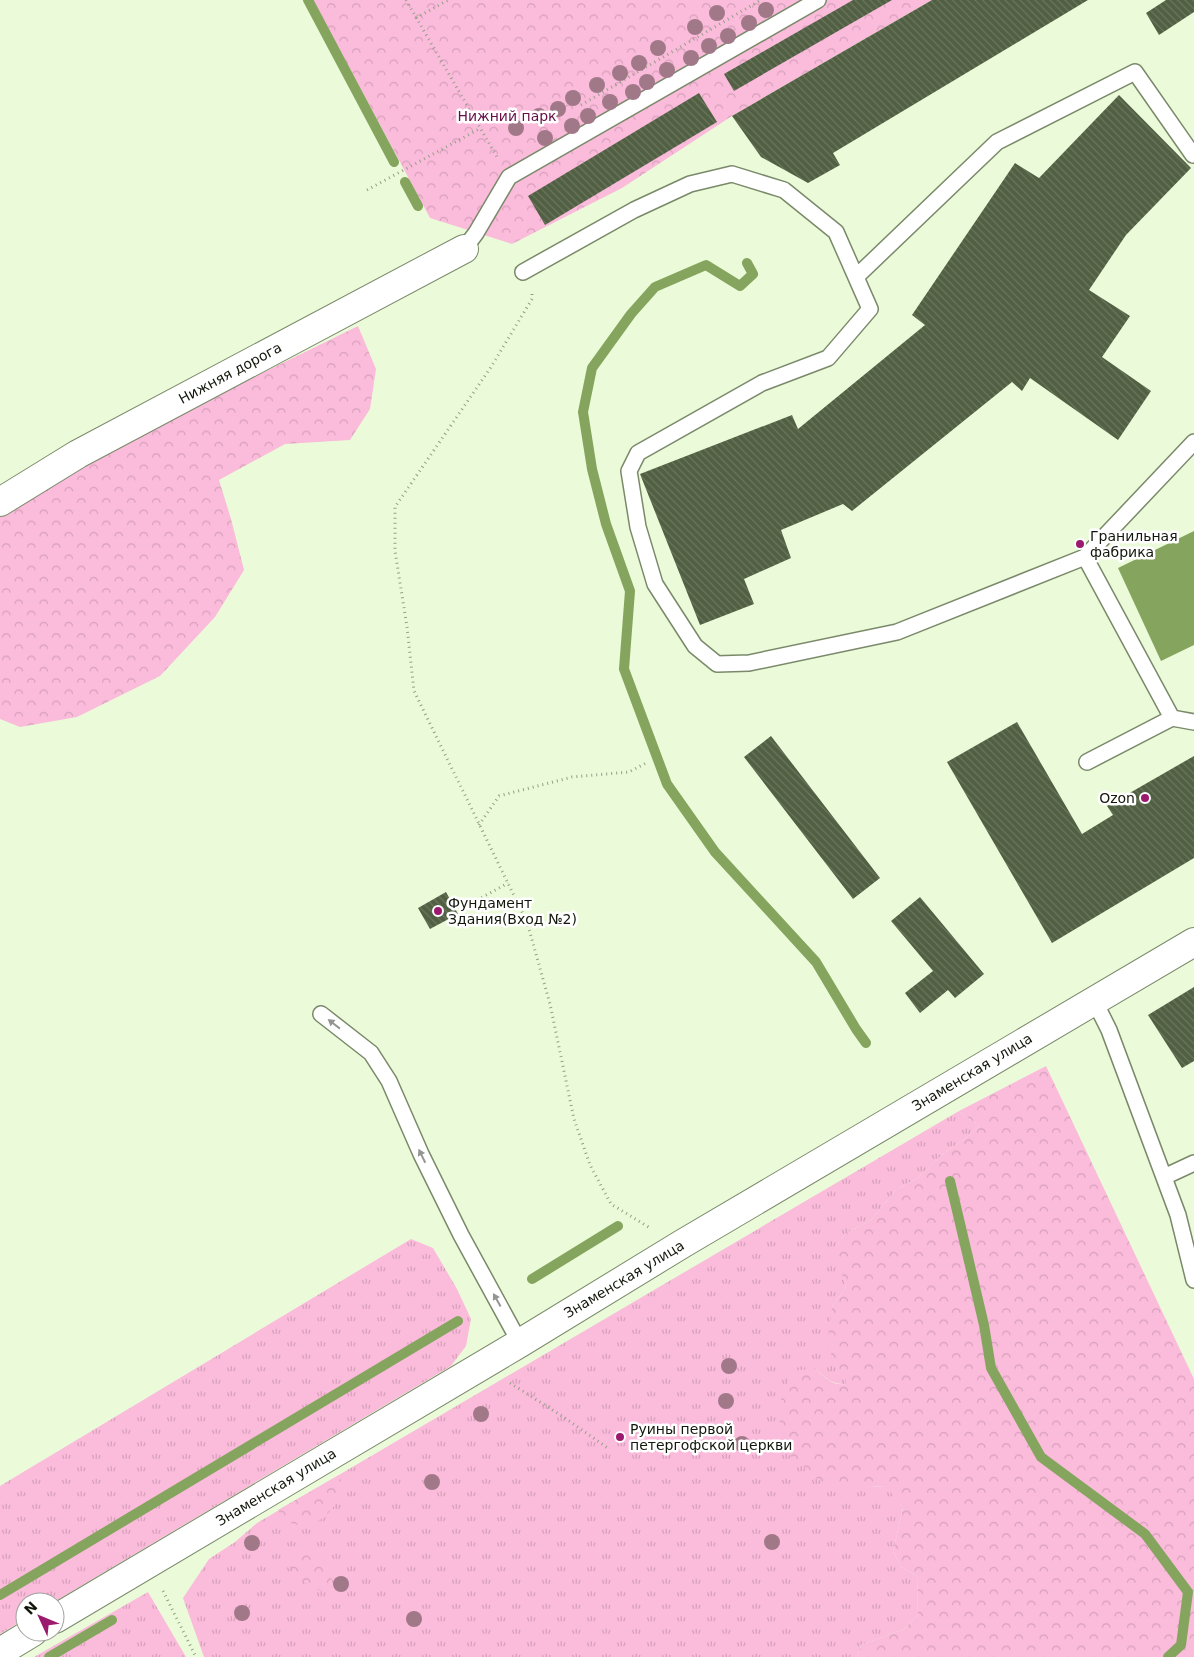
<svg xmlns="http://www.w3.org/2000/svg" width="1194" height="1657" font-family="'DejaVu Sans',sans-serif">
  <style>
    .grass { fill: url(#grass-tufts) }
    .forest { fill: url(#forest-crowns) }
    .water { fill: #85a55f }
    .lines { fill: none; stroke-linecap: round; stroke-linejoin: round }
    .stream { stroke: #85a55f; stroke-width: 10 }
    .building { fill: url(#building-back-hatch) }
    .service-casing { stroke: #7a896a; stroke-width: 18 }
    .minor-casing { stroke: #7a896a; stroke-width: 30 }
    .path { stroke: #94a087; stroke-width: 3; stroke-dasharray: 1 4; stroke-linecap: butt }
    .service { stroke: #fff; stroke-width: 15 }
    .minor { stroke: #fff; stroke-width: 28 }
    .tree { fill: #a17888 }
    .oneway { fill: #949791 }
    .poi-dot { fill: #9c1a6e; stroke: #fff; stroke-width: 2 }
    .labels { text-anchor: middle; stroke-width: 5; stroke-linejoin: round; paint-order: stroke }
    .park-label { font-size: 14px; fill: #650d46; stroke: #fff }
    .street-label { font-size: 14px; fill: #12170b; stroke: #fff }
    .poi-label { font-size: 14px; fill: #12170b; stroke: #fff; text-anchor: start }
  </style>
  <defs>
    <pattern id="grass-tufts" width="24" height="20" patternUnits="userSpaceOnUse" patternTransform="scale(1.25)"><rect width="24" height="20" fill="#fbbbdb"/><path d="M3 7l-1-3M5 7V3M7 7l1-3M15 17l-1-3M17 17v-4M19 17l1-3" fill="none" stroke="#d6a0bb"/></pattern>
    <pattern id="forest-crowns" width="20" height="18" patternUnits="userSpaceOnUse" patternTransform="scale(1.25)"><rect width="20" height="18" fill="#fbbbdb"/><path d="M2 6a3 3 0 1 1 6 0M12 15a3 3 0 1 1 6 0" fill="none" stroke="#d6a0bb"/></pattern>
    <pattern id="building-back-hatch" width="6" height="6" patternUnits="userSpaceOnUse" patternTransform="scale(1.25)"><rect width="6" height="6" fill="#515f42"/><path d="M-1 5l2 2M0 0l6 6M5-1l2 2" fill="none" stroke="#6b765f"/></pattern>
  </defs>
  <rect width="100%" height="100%" fill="#ebfbd9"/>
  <path class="grass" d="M959,1111L979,1126L966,1138L944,1153L919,1177L897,1189L871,1220L845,1234L838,1244L842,1272L846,1287L832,1307L836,1365L847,1378L846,1384C832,1385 824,1377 815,1368L870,1487L887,1486L903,1508L893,1551L901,1567L917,1576L918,1615L904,1629L861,1645L857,1657H204L183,1598L209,1559L235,1542L257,1523Z
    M411,1239L433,1248L457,1289L471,1319L466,1346L451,1366L54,1602H25V1619L0,1634V1486Z
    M148,1592L186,1657H34Z"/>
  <path class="forest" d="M313,0H932L732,116L622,188L512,244L430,218Z
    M358,326L376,369L370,409L350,440L285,444L219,480L231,519L244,570L215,617L160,676L77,717L20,727L0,719V515L144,431Z
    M1046,1066L1194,1379V1657H857L861,1645L904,1629L918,1615L917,1576L901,1567L893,1551L903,1508L886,1486L870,1487L823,1483L787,1453L777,1410L792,1371L815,1368C824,1377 832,1386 846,1384V1378L836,1365L827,1344L832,1307L846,1287L836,1255L838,1244L845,1234L871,1220L897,1189L919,1177L944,1153L966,1138L979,1126L959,1111Z
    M339,1475L344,1489C335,1506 326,1522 305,1525C299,1526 291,1523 285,1522L278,1510Z
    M301,1551H311L327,1567L332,1580L327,1591L314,1589L301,1580L293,1572L290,1560Z"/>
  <path class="water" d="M1194,531V645L1161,661L1118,568Z"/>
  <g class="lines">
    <path class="stream" d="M308,0L394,162
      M405,182L418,206
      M747,263L753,274L740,286L706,265L655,287L631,314L592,368L583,412L592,469L606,524L630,591L624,669L667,784L715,852L816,962L856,1029L866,1043
      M950,1181L984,1325L991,1368L1041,1457L1145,1534L1188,1592L1181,1645L1168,1657
      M532,1279L618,1226
      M0,1595L458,1321
      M49,1657L112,1620"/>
  </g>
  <path class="building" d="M853,0H892L734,91L724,74Z
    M932,0H1088L833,153L840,165L808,183L761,157L732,116Z
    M1166,0H1194V12L1159,35L1146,13Z
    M699,93L717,122L545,225L528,196Z
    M1119,95L1191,168L1126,235L1089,290L1130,316L1102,357L1151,391L1118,440L1030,378L1022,391L1012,382L852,511L843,504L781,530L791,558L744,579L754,604L700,625L640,474L792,415L798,429L925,325L912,315L1015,163L1039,178Z
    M1017,722L1082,834L1113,815L1107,806L1194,756V858L1052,943L947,762Z
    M771,736L880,878L853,899L744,757Z
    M446,892L458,914L430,929L418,908Z
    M920,897L984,974L955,998L948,990L920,1013L905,993L933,971L891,921Z
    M1194,987V1061L1182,1068L1148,1015Z"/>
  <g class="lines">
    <g class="service-casing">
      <path id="service" d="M464,249L476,233L509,177L818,0
        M523,272L634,210L690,184L732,174L784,190L836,232L870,309L828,358L762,383L638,453L629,471L638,527L655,584L695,646L717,664L749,663L897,632L1085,557L1172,718L1087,762
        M856,277L997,142L1135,72L1193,155
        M1085,557L1194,442
        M1172,718L1194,722
        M1094,1000L1109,1030L1178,1215L1194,1280
        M321,1014L371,1053L389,1081L421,1154L461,1235L520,1343
        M1164,1177L1194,1163"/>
    </g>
    <g class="minor-casing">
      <path id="minor" d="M0,502L78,454L464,249
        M55,1619L520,1343L682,1244L1194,942
        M0,1652L33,1632"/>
    </g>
    <path class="path" d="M406,0L497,157
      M416,18L448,0
      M581,105L761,0
      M367,190L481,128
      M532,294V299L491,367L395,507V551L407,627L414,691L527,922L550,1004L574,1119L590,1165L611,1204L650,1228
      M479,825L499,796L572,777L629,772L648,762
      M453,905L472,903L508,883
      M510,1383L565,1418L609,1449
      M163,1591L196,1657"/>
    <use href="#service" class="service"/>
    <use href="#minor" class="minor"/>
  </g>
  <g class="tree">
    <circle cx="766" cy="10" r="8"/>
    <circle cx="717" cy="13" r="8"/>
    <circle cx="749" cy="23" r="8"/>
    <circle cx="695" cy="27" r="8"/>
    <circle cx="728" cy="36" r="8"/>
    <circle cx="709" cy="46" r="8"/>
    <circle cx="658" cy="48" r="8"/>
    <circle cx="691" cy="58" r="8"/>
    <circle cx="639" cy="63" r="8"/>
    <circle cx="667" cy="70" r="8"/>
    <circle cx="620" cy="73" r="8"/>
    <circle cx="647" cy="82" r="8"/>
    <circle cx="597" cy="85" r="8"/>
    <circle cx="633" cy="92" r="8"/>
    <circle cx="573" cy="98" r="8"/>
    <circle cx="610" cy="102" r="8"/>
    <circle cx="558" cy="109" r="8"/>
    <circle cx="539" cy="116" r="8"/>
    <circle cx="588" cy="116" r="8"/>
    <circle cx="572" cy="126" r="8"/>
    <circle cx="516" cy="128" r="8"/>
    <circle cx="545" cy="138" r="8"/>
    <circle cx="729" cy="1366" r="8"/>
    <circle cx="726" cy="1401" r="8"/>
    <circle cx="481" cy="1414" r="8"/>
    <circle cx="742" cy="1444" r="8"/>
    <circle cx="432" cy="1482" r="8"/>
    <circle cx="772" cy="1542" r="8"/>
    <circle cx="252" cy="1543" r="8"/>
    <circle cx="341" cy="1584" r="8"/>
    <circle cx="242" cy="1613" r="8"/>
    <circle cx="414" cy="1619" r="8"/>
  </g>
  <defs><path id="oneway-solid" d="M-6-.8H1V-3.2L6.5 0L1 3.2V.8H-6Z" transform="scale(1.25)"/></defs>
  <g class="oneway">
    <use href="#oneway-solid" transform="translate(334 1024) rotate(-142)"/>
    <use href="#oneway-solid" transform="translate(422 1156) rotate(-116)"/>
    <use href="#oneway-solid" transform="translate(497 1300) rotate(-119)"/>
  </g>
  <g class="poi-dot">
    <circle cx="1080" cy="544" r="5"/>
    <circle cx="1145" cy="798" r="5"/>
    <circle cx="438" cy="911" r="5"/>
    <circle cx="620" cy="1437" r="5"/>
  </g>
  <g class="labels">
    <g class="park-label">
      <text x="507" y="121">Нижний парк</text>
    </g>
    <g class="street-label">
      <text transform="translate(230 373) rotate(-28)" y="5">Нижняя дорога</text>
      <text transform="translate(972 1072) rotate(-31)" y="5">Знаменская улица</text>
      <text transform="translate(624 1279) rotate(-31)" y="5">Знаменская улица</text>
      <text transform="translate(276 1487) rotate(-31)" y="5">Знаменская улица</text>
    </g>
    <g class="poi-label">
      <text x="1090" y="541">Гранильная<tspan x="1090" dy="16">фабрика</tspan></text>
      <text x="1135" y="803" text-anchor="end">Ozon</text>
      <text x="448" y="908">Фундамент<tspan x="448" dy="16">Здания(Вход №2)</tspan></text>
      <text x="630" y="1434">Руины первой<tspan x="630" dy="16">петергофской церкви</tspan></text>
    </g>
  </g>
  <g transform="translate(40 1617) rotate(314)"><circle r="24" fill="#ffffff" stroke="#a0a29d"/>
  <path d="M0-4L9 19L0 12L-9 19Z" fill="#9c1a6e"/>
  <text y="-8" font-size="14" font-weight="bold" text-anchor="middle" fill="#12170b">N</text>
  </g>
</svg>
